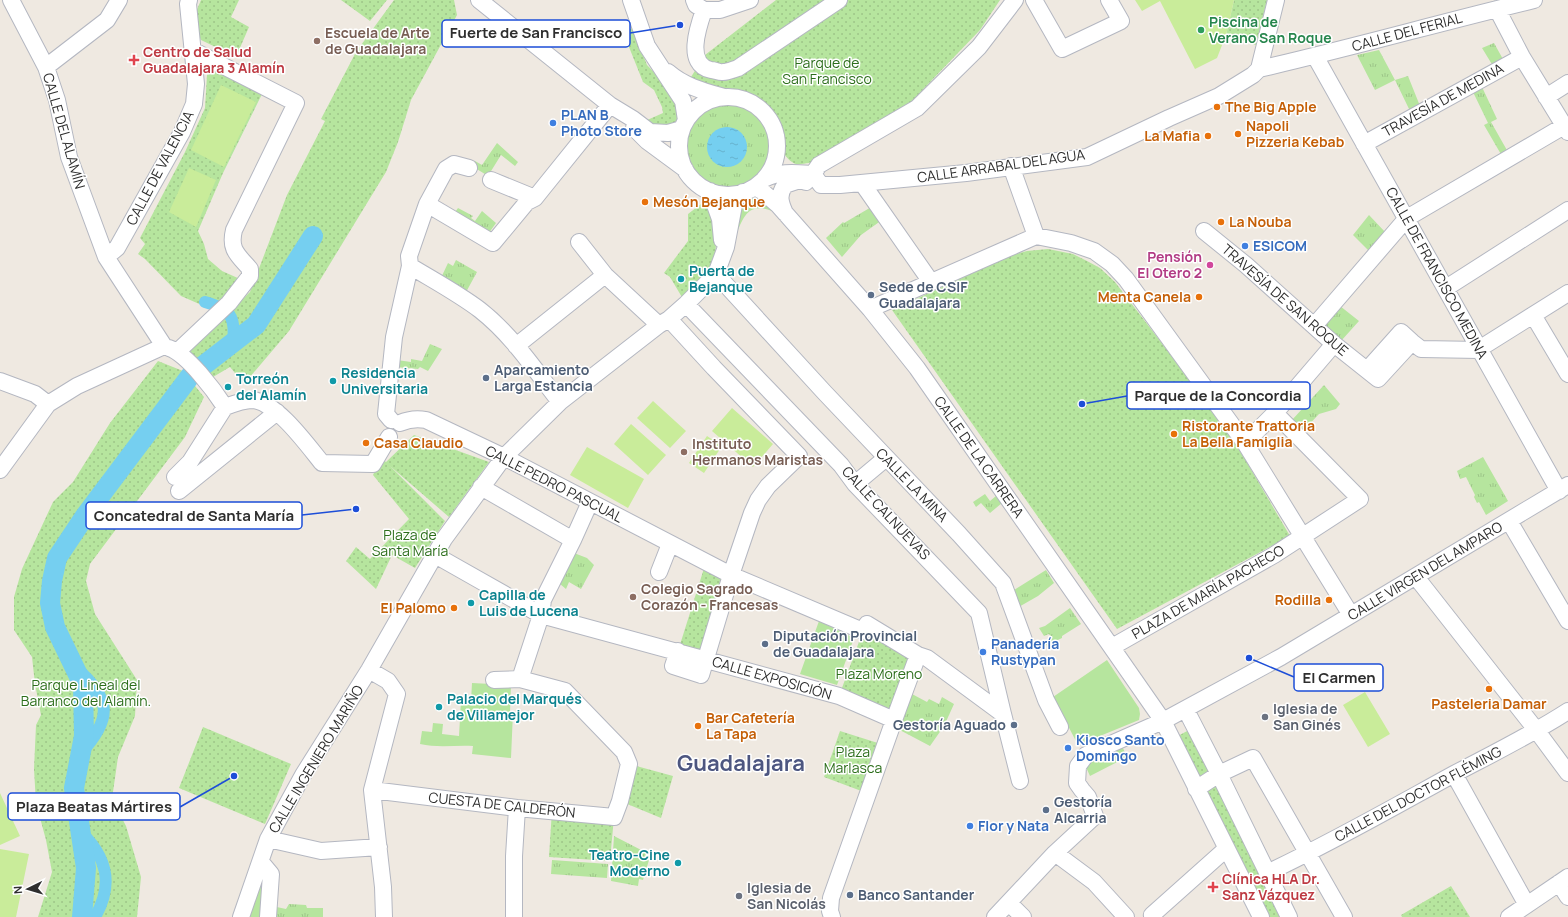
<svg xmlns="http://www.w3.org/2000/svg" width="1568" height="917" font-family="Manrope,sans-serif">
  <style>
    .grass { fill: url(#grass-tufts) }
    .park { fill: url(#park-dots) }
    .garden { fill: #b6e59e }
    .pitch { fill: #c9ec9a }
    .water { fill: url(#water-ripples) }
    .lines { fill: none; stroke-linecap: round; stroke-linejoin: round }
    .canal { stroke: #75cff0; stroke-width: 12 }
    .river { stroke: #75cff0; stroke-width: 20 }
    .minor-casing { stroke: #b4b7c1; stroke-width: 18 }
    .minor { stroke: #fff; stroke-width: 16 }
    .leisure-dot { fill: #2e9e5b; stroke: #fff; stroke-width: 1.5 }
    .education-dot { fill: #8d6e63; stroke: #fff; stroke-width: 1.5 }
    .health-dot { fill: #e0444e; stroke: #fff; stroke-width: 1.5 }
    .food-dot { fill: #e8710a; stroke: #fff; stroke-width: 1.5 }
    .shop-dot { fill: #3f7fe0; stroke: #fff; stroke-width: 1.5 }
    .hotel-dot { fill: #d1479c; stroke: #fff; stroke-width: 1.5 }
    .culture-dot { fill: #0f9aa8; stroke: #fff; stroke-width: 1.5 }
    .service-dot { fill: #5c6f8a; stroke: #fff; stroke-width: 1.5 }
    .worship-dot { fill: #6b7280; stroke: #fff; stroke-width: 1.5 }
    .labels { text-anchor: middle; stroke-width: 3; stroke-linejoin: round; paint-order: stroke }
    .leisure-label { font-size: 14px; font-weight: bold; fill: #27864d; stroke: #fff; text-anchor: start }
    .street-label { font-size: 14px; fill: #2e2e2e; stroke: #fff }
    .education-label { font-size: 14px; font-weight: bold; fill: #785e54; stroke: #fff; text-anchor: start }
    .health-label { font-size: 14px; font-weight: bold; fill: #be3a42; stroke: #fff; text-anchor: start }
    .park-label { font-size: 14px; fill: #2c6e1b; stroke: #fff }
    .food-label { font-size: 14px; font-weight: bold; fill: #c56008; stroke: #fff; text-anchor: start }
    .shop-label { font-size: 14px; font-weight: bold; fill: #366cbe; stroke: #fff; text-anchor: start }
    .hotel-label { font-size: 14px; font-weight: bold; fill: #b23c85; stroke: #fff; text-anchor: end }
    .culture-label { font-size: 14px; font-weight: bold; fill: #0d838f; stroke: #fff; text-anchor: start }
    .service-label { font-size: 14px; font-weight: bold; fill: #4e5e75; stroke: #fff; text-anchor: start }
    .worship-label { font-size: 14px; font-weight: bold; fill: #5b616d; stroke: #fff; text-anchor: start }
    .town-label { font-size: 22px; font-weight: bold; fill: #4d5680; stroke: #fff }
    .leader { fill: none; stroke: #1d4ed8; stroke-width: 1.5 }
    .callout-dot { fill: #1d4ed8; stroke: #fff; stroke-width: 1.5 }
    .callout { fill: #fff; stroke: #1d4ed8; stroke-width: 1.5 }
    .callout-label { font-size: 15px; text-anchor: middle; font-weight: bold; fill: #2e2e2e }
  </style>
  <defs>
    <pattern id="grass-tufts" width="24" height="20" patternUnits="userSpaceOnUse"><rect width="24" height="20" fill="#b6e59e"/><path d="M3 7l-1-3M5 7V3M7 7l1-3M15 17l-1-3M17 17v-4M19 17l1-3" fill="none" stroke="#9dc588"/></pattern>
    <pattern id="park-dots" width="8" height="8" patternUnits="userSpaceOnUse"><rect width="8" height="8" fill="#b6e59e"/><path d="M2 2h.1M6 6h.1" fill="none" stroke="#9dc588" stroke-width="1.8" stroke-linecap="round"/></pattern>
    <pattern id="water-ripples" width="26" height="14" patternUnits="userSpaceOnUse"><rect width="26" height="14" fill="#75cff0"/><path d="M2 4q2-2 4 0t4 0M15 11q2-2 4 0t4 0" fill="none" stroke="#66b2ce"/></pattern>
  </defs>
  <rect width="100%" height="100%" fill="#efe9e1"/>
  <path class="grass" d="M1494,43L1504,61L1493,66L1482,48Z
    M1379,50L1395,80L1408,76L1420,106L1410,111L1395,80L1375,90L1357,55Z
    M1482,87L1497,119L1491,122L1508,152L1502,156L1484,125L1488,123L1473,92Z
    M686 146a42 42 0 1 1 84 0a42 42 0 1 1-84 0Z
    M497,143L518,162L515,166L501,155L488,176L472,166L475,161L482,165Z
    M873,206L882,220L861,235L842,257L826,238L843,222L844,223Z
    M458,208L473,216L471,218L475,221L482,211L496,223L486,237L453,215Z
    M1369,215L1386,233L1370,252L1353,235Z
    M456,260L477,272L465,294L440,280L448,263L453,266Z
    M1340,306L1359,321L1341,341L1323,325Z
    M430,344L442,349L428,371L420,367L418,369L396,367L397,360L411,362V359L422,361Z
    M1324,385L1340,404L1336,409L1319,414L1303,431L1292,420Z
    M1483,457L1508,501L1486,515L1479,502L1477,503L1474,497L1475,495L1466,477L1460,479L1457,471Z
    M985,494L990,501L996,496L1002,503L990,513L981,503L976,507L973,502Z
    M574,553L587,558L594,565L581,589L569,582L566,589L560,584Z
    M1046,570L1054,583L1038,596L1017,608L1011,592Z
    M1070,608L1081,624L1062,636V638L1034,651L1032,647L1052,638L1049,634L1044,636L1039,628L1045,626Z
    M912,694L927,702L929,699L939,704L942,697L954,704L944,726L930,746L896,728Z
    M614,836L647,853L644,858L649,860L643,880L639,879L638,886L611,881Z
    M552,860L608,864L607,878L551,874Z
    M289,904L306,905L307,908H323V917H271L272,906L286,909Z"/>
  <path class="park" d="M201,0H239L231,17L249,27L236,57L201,40L197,32L196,12Z
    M341,0H387L370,21Z
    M394,0H454L457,15L411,100L398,142L386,172L289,331L244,384L230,367L213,377L188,352L250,292L287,195L325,121L321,119L356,52Z
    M776,0H1000L980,30L909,104L809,163C805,163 800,165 796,164C792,163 787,158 784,154C782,150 782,144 780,139C775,122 767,102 749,94C736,87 721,88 706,89L691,77L705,55Z
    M1234,0H1267L1256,45L1226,35Z
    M632,28L647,65L673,92L680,116C669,132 660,128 645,121L663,113L662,107L654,90L643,82L623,32Z
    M213,70L262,94L223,173L198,231L204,244L208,259L222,271L240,279L213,310L181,296L145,259L138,254L145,244L140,238L185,152L205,108L207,75L209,71Z
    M705,201C717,218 720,251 710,270C704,282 694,293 686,304L670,277L664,273L688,241V214Z
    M1048,249L1073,254L1087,261L1100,268L1115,282L1177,363L1239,449L1290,536L1117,629L892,310L1012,255L1027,251Z
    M158,361L183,371L204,397L185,437L90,564L86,581L95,614L137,680L135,716L118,757L112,799L126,826L141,877L137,917H38L52,872L46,840L36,803L34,769L36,725L41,715L35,684L32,657L14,630V597L22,569L53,502L73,482L110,423Z
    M414,435L489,462L449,517L390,466L445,521L415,568L392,555L376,589L346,561L356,547L370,559L409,519L373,475L381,458L386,462Z
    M706,562L731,575L706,659L678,651Z
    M863,631L918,655L894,720L839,696Z
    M203,727L291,764L265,824L179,788Z
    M1189,730L1284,917H1267L1176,737Z
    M840,731L881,744L864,792L824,777Z
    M629,764L673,776L661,818L620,801Z
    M552,810L614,817L610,861L549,857Z
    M1451,886L1470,917H1402L1401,915Z"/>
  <path class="garden" d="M749,197L760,198L774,212C747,200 743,218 734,240L740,203Z
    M819,621L854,638L837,685L800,674Z
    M1107,660L1139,708L1140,714L1139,720L1078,745L1053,697Z
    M472,683L511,685L510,712H513L511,758L472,754L473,746C456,745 437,748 420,744L422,731L432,732L433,723L443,724L442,734L459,736L461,700L471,701Z
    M1122,746L1127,757L1090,776L1085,765L1088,762Z
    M261,874L268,878L266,917H247Z"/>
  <path class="pitch" d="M1135,0H1234L1226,35L1217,58L1195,69L1160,1L1142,11Z
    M221,85L256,102L224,167L191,150Z
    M189,168L216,180L196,227L169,212Z
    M653,401L686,431L670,448L637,418Z
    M732,408L773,444L753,467L712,431Z
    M631,424L666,455L648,475L614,444Z
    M707,436L722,446L704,473L689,463Z
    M587,447L644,479L628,508L570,475Z
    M1365,692L1390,734L1368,747L1343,705Z
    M0,793L20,836L0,845Z
    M0,849L29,854L16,917H0Z"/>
  <path class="water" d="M707 147a20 20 0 1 1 40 0a20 20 0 1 1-40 0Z"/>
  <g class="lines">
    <path class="canal" d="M205,302C230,309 236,316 233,342
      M75,667C112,698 113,719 80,754
      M81,832C107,857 114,884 95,917"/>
    <path class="river" d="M82,917L86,868L74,788L84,736L83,685L55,627L50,603L52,581L57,558L85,516L191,375L256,325L313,236"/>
    <g class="minor-casing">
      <path id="minor" d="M11,0L46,67L57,100L69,157L106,257L164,346
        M479,0L610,105L633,119L650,132L668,133L682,129
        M631,0L647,46L683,101L686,120
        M694,0L696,5L704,10
        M1034,0L1062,49L1121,21L1109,0
        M1497,9L1522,57L1568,132
        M704,10C698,27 685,65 711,70C715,70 720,73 723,72C728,72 734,69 738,68L839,0
        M704,10H720L750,0
        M1315,56L1559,491
        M46,67L107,20L119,0
        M1259,69L1276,0
        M668,72C684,86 703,91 724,97
        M1546,97L1568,83
        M679 146a49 49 0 1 1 98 0a49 49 0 1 1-98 0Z
        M634,128L647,141L685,169
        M1364,144L1522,57
        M1011,166L1036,236
        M813,174L819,165L917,108L979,47L1015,0
        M764,179C779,171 796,173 813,174L821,185H840L966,173L1087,157L1169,118L1219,96L1253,75L1259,69C1351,48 1442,22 1534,0
        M491,180L535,198
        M862,183L931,282
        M755,187L762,191L778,205L870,309L917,368L1163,721L1261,917
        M710,191L720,219L722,240
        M427,204L446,169L454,164L469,168
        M785,213C780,202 778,195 785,185L800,180L806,182
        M1204,231L1246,265L1334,344L1378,379L1412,342L1421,349L1480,350
        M579,242L605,275L659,325
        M106,257L117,248L182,132L194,104L196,84L188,4L189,0
        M410,266C433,280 459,294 480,310C512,335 535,370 560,402
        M716,274L825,393L959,534L1003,583L1046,700L1060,727
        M1446,288L1568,210
        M686,304L841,465L855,484L979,613L1003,714
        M870,309L1036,236L1071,243L1094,251L1112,264L1126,279L1245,443L1351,615
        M1533,315L1568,374
        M669,319L714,368L799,456L768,486L758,500L752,513L731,575L863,631L867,624L918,655L927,658L1003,714L1020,781
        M1314,326L1407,218L1564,126
        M516,346L605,275
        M169,348C187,354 214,390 225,407C233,404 244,400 252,400C276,401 308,446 322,463L373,464L389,437
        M1479,349L1568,293
        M177,352L229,303L250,276V269C238,255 229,250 234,230L296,103L194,51
        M1367,370L1401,332L1412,342
        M0,381L35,394L48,404
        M391,420L386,414L394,337L410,266L409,256L427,204L493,243L527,202L535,198L543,188L610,105
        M400,423C409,419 416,418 426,420L504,457L731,575L701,675L673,666L678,651
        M1245,443L1275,413L1334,344
        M0,470L48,404L77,386L164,346
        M175,477L190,462L225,407
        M855,484L886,458
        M481,487L573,540
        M179,491L277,412
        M1509,521L1568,621
        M435,555L541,615L839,696L894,720L918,655
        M659,572L670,544
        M1416,577L1537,731L1568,773
        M1112,647L1274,555L1360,499L1275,413
        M369,670L388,681L397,694L372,790L383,887L384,917
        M520,679L541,615L543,600L573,540L590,502
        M1186,710L1219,774L1289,917
        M1454,774L1527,905
        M1196,789L1219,774L1253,758L1344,917
        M372,790L517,808L614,817L620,801L629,764L624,752L565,691L520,679L494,680
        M268,839L321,851L379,847
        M1055,853L1094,882L1126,917
        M261,862L271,874L268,917
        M1267,873C1331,843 1392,808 1454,774C1492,754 1531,735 1568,711
        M1559,883L1568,897
        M1009,903L1023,917
        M241,917L268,839L303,775L369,670L444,539L504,457L560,402L659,325L669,319L686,304L716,274L726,247L734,205L736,199L743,192
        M514,917V856L517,808
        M832,917L830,911L831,898L894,720
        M995,917L1055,853L1095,816L1088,797L1082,790L1077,783L1078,766L1086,755L1163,721L1281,657L1568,485
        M1153,917L1152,915L1226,849
        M1509,917L1568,877"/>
    </g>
    <use href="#minor" class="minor"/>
  </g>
  <circle class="leisure-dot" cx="1201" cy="30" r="4"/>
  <g class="education-dot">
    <circle cx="317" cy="41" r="4"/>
    <circle cx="684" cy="452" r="4"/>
    <circle cx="633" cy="597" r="4"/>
  </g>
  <g class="health-dot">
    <path d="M132 54h4v4h4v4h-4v4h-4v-4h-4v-4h4z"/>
    <path d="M1211 881h4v4h4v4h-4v4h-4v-4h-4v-4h4z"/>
  </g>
  <g class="food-dot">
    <circle cx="1217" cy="107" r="4"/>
    <circle cx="1238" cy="134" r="4"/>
    <circle cx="1208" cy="136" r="4"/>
    <circle cx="645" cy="202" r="4"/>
    <circle cx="1221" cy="222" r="4"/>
    <circle cx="1199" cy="297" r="4"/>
    <circle cx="1174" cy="434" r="4"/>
    <circle cx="366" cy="443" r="4"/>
    <circle cx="1329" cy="600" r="4"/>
    <circle cx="454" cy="608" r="4"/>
    <circle cx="1489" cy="689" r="4"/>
    <circle cx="698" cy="726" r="4"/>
  </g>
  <g class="shop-dot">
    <circle cx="553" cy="123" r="4"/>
    <circle cx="1245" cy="246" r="4"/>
    <circle cx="983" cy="652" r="4"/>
    <circle cx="1068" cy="748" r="4"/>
    <circle cx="970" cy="826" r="4"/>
  </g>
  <circle class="hotel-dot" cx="1210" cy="265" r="4"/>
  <g class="culture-dot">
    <circle cx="681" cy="279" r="4"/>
    <circle cx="333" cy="381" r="4"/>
    <circle cx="228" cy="387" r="4"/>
    <circle cx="471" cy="603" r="4"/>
    <circle cx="439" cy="707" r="4"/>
    <circle cx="678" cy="863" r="4"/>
  </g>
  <g class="service-dot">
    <circle cx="871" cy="295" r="4"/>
    <circle cx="486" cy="378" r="4"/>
    <circle cx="765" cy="644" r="4"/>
    <circle cx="1014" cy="725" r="4"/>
    <circle cx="1046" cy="810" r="4"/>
    <circle cx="850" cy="895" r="4"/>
  </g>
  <g class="worship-dot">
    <circle cx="1265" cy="717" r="4"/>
    <circle cx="739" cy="896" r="4"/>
  </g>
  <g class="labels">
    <g class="leisure-label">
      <text x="1209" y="27">Piscina de<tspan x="1209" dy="16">Verano San Roque</tspan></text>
    </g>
    <g class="street-label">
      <text transform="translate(1407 32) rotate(-15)" y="5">CALLE DEL FERIAL</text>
      <text transform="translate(1443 100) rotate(-29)" y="5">TRAVESÍA DE MEDINA</text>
      <text transform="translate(64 131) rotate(74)" y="5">CALLE DEL ALAMÍN</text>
      <text transform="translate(1001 166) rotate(-8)" y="5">CALLE ARRABAL DEL AGUA</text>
      <text transform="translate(160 168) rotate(-62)" y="5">CALLE DE VALENCIA</text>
      <text transform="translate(1437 273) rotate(61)" y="5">CALLE DE FRANCISCO MEDINA</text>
      <text transform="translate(1285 300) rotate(41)" y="5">TRAVESÍA DE SAN ROQUE</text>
      <text transform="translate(979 457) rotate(55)" y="5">CALLE DE LA CARRERA</text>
      <text transform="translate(554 484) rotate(27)" y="5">CALLE PEDRO PASCUAL</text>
      <text transform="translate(912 485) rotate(46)" y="5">CALLE LA MINA</text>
      <text transform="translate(886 513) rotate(47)" y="5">CALLE CALNUEVAS</text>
      <text transform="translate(1425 571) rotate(-31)" y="5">CALLE VIRGEN DEL AMPARO</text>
      <text transform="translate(1208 592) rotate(-30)" y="5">PLAZA DE MARÍA PACHECO</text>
      <text transform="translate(772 678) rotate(16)" y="5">CALLE EXPOSICIÓN</text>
      <text transform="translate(316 759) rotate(-59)" y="5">CALLE INGENIERO MARIÑO</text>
      <text transform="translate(1418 794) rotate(-28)" y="5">CALLE DEL DOCTOR FLÉMING</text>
      <text transform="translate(502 805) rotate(6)" y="5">CUESTA DE CALDERÓN</text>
    </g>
    <g class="education-label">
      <text x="325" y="38">Escuela de Arte<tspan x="325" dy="16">de Guadalajara</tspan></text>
      <text x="692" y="449">Instituto<tspan x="692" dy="16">Hermanos Maristas</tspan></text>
      <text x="641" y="594">Colegio Sagrado<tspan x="641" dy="16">Corazón - Francesas</tspan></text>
    </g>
    <g class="health-label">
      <text x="143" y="57">Centro de Salud<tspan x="143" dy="16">Guadalajara 3 Alamín</tspan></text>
      <text x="1222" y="884">Clínica HLA Dr.<tspan x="1222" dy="16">Sanz Vázquez</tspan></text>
    </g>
    <g class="park-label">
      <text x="827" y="68">Parque de<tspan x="827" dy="16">San Francisco</tspan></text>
      <text x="410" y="540">Plaza de<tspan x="410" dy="16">Santa María</tspan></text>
      <text x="879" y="679">Plaza Moreno</text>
      <text x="86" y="690">Parque Lineal del<tspan x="86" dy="16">Barranco del Alamín.</tspan></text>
      <text x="853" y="757">Plaza<tspan x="853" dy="16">Marlasca</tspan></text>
    </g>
    <g class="food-label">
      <text x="1225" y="112">The Big Apple</text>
      <text x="1246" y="131">Napoli<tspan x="1246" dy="16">Pizzeria Kebab</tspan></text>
      <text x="1200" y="141" text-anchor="end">La Mafia</text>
      <text x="653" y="207">Mesón Bejanque</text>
      <text x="1229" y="227">La Nouba</text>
      <text x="1191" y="302" text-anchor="end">Menta Canela</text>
      <text x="1182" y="431">Ristorante Trattoria<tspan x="1182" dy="16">La Bella Famiglia</tspan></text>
      <text x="374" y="448">Casa Claudio</text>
      <text x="1321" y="605" text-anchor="end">Rodilla</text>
      <text x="446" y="613" text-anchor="end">El Palomo</text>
      <text x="1489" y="709" text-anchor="middle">Pasteleria Damar</text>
      <text x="706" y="723">Bar Cafetería<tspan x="706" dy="16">La Tapa</tspan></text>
    </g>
    <g class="shop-label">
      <text x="561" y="120">PLAN B<tspan x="561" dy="16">Photo Store</tspan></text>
      <text x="1253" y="251">ESICOM</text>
      <text x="991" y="649">Panadería<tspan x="991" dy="16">Rustypan</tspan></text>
      <text x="1076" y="745">Kiosco Santo<tspan x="1076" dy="16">Domingo</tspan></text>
      <text x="978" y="831">Flor y Nata</text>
    </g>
    <g class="hotel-label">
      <text x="1202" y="262">Pensión<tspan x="1202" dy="16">El Otero 2</tspan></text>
    </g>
    <g class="culture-label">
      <text x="689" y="276">Puerta de<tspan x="689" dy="16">Bejanque</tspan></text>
      <text x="341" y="378">Residencia<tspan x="341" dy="16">Universitaria</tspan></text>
      <text x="236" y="384">Torreón<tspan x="236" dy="16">del Alamín</tspan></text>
      <text x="479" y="600">Capilla de<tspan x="479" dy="16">Luis de Lucena</tspan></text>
      <text x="447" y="704">Palacio del Marqués<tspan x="447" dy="16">de Villamejor</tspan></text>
      <text x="670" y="860" text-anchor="end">Teatro-Cine<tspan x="670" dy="16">Moderno</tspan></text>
    </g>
    <g class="service-label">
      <text x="879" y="292">Sede de CSIF<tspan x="879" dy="16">Guadalajara</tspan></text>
      <text x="494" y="375">Aparcamiento<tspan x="494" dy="16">Larga Estancia</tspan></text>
      <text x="773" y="641">Diputación Provincial<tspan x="773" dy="16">de Guadalajara</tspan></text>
      <text x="1006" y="730" text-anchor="end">Gestoría Aguado</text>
      <text x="1054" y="807">Gestoría<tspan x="1054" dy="16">Alcarria</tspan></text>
      <text x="858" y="900">Banco Santander</text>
    </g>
    <g class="worship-label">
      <text x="1273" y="714">Iglesia de<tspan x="1273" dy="16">San Ginés</tspan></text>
      <text x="747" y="893">Iglesia de<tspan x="747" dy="16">San Nicolás</tspan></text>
    </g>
    <g class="town-label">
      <text x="741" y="771">Guadalajara</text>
    </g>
  </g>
  <path class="leader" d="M680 25L630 33M1082 404L1127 396M356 509L302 515M1249 658L1294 677M234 776L180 807"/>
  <g class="callout-dot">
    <circle cx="680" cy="25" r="4"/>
    <circle cx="1082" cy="404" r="4"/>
    <circle cx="356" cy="509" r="4"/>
    <circle cx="1249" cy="658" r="4"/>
    <circle cx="234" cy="776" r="4"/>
  </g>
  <g class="callout">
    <rect x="442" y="20" width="188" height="27" rx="4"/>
    <rect x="1127" y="382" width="183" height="27" rx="4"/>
    <rect x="86" y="502" width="216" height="27" rx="4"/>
    <rect x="1294" y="664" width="89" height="27" rx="4"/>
    <rect x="8" y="793" width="172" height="27" rx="4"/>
  </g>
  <g class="callout-label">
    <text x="536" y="38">Fuerte de San Francisco</text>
    <text x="1218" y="401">Parque de la Concordia</text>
    <text x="194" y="521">Concatedral de Santa María</text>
    <text x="1339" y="683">El Carmen</text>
    <text x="94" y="812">Plaza Beatas Mártires</text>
  </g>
  <g transform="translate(28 889) rotate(265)" stroke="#ffffff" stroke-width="3" paint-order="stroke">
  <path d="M0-3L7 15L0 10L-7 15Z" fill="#2e2e2e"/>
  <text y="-6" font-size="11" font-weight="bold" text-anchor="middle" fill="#2e2e2e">N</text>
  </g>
</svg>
